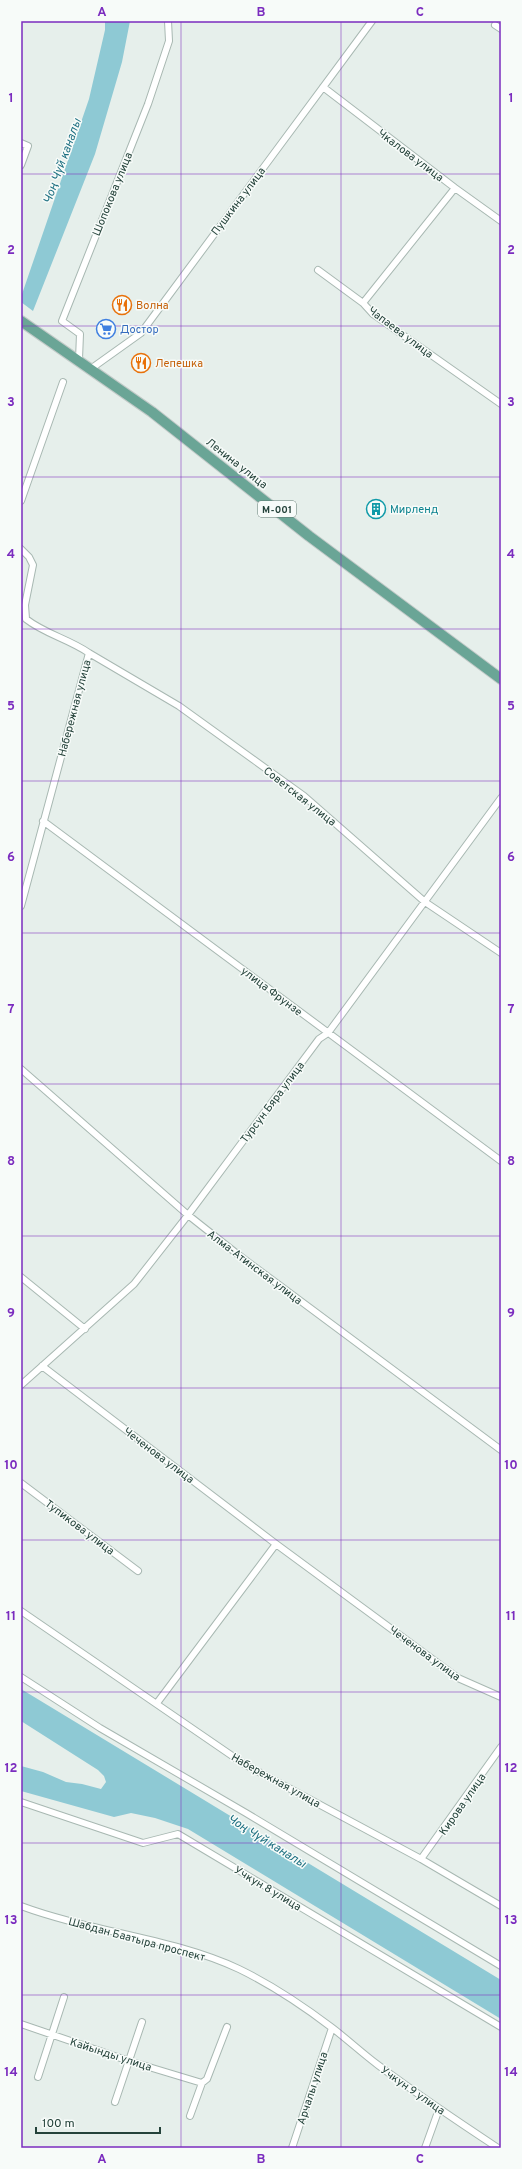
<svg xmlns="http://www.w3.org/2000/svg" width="522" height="2169" font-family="Overpass,sans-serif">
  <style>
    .water { fill: #8ec9d4 }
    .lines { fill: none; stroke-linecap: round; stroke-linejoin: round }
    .minor-casing { stroke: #a8b8b2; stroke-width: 8 }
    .primary-casing { stroke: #c2cac8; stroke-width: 12 }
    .minor { stroke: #fff; stroke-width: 6 }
    .primary { stroke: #6aa596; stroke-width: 10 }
    .grid { fill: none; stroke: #7b2cbf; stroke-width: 1; stroke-opacity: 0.55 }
    .labels { text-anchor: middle; stroke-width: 3; stroke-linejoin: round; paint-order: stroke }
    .shield { fill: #f7fbf9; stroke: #637a73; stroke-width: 1 }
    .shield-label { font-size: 10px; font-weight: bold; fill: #24423a }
    .street-label { font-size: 11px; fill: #24423a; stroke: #f7fbf9 }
    .food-label { font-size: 11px; fill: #c56008; stroke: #f7fbf9; text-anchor: start }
    .shop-label { font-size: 11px; fill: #366cbe; stroke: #f7fbf9; text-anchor: start }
    .culture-label { font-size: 11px; fill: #0d838f; stroke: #f7fbf9; text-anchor: start }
    .water-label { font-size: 12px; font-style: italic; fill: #1c6f80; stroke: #f7fbf9 }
    .neatline { fill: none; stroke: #7b2cbf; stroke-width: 1.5 }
    .grid-label { font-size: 13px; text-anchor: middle; font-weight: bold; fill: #7b2cbf }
  </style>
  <rect width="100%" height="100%" fill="#e6efeb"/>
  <path class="water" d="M105,21H130L122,62L95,154L33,311L21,302V297L89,99L105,30Z
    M21,1689L501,1980V2019L188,1829L155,1818L131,1813L114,1817L21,1791V1766L43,1772L66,1782L82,1784L101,1789L106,1782L104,1776L98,1770L21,1721Z"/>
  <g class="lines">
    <g class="minor-casing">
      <path id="minor" d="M495,25L501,29
        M323,87L455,188L501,221
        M21,143L28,146L21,165
        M455,188L363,303L373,314L501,404
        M318,270L363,303
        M79,359L80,334L62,321L148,104L169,41L168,21
        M92,368L141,333L372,21
        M21,501L63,382
        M21,549L29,557L33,565L25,605L26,619C45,634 69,639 89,653L21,906
        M89,653L179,706L304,796L425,902L501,953
        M43,821L501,1161
        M21,1069L188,1215L236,1253L501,1450
        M21,1277L85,1329
        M42,1366L276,1544L458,1678L501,1697
        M21,1385L134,1284L188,1215L319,1039L328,1033L501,798
        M21,1483L138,1571
        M21,1611L244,1764L421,1859L501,1906
        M21,1677L100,1728L246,1813L501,1966
        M157,1703L276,1544
        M21,1802L143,1843L178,1834L501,2027
        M421,1859L501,1747
        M21,1906C91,1932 173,1938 239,1969C272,1985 302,2005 331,2027C347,2039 362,2053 378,2065C417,2094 457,2121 498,2148
        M21,2024L129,2061L202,2083
        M38,2077L64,1997
        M115,2102L142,2022
        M190,2116L202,2083L207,2079L227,2027
        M292,2148L332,2028
        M425,2148L439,2109"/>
    </g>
    <g class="primary-casing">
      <path id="primary" d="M21,321L152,412L309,536L501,679"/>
    </g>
    <use href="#minor" class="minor"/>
    <use href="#primary" class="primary"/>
  </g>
  <path class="grid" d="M181,21V2148M341,21V2148M21,174H501M21,326H501M21,477H501M21,629H501M21,781H501M21,933H501M21,1084H501M21,1236H501M21,1388H501M21,1540H501M21,1692H501M21,1843H501M21,1995H501"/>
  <defs>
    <g id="restaurant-ring" transform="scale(1)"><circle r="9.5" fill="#f7fbf9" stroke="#e8710a" stroke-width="1.5"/><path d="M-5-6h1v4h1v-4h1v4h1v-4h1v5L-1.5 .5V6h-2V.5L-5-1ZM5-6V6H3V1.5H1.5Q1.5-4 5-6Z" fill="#e8710a"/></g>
    <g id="supermarket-ring" transform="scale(1)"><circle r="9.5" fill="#f7fbf9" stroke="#3f7fe0" stroke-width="1.5"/><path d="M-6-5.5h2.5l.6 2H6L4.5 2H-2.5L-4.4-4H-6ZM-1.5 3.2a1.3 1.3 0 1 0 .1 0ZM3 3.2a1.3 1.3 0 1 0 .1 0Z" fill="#3f7fe0"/></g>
    <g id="building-ring" transform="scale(1)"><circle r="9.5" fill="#f7fbf9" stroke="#0f9aa8" stroke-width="1.5"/><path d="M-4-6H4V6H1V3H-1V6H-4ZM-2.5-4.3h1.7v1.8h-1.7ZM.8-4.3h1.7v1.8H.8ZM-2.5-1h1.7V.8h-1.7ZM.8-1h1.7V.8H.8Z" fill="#0f9aa8"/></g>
  </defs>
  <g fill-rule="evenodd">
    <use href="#restaurant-ring" x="122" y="305"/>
    <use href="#supermarket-ring" x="106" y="329"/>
    <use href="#restaurant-ring" x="141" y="363"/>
    <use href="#building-ring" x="376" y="509"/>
  </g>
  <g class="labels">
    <rect class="shield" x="258" y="501" width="38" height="16" rx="3"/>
    <g class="shield-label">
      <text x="277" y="513">М-001</text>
    </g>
    <g class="street-label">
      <text transform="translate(411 155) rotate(37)" y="4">Чкалова улица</text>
      <text transform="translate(112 194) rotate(-68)" y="4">Шопокова улица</text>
      <text transform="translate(238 201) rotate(-53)" y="4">Пушкина улица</text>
      <text transform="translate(401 332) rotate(37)" y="4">Чапаева улица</text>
      <text transform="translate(237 463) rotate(38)" y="4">Ленина улица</text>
      <text transform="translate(74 708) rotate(-75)" y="4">Набережная улица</text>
      <text transform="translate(300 796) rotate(38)" y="4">Советская улица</text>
      <text transform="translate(272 991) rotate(37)" y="4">улица Фрунзе</text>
      <text transform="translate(272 1102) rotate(-53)" y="4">Турсун Бяра улица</text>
      <text transform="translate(255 1267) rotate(37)" y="4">Алма-Атинская улица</text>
      <text transform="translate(159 1455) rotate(37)" y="4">Чеченова улица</text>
      <text transform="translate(80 1527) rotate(37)" y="4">Тупикова улица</text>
      <text transform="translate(425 1653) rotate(36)" y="4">Чеченова улица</text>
      <text transform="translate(276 1780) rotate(29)" y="4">Набережная улица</text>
      <text transform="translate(462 1804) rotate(-55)" y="4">Кирова улица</text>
      <text transform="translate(268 1888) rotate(31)" y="4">Учкун 8 улица</text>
      <text transform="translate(137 1939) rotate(15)" y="4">Шабдан Баатыра проспект</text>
      <text transform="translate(111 2054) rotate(18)" y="4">Кайынды улица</text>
      <text transform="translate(312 2088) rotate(-72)" y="4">Арчалы улица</text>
      <text transform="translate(413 2090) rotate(35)" y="4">Учкун 9 улица</text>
    </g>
    <g class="food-label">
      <text x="136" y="309">Волна</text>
      <text x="155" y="367">Лепешка</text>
    </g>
    <g class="shop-label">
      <text x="120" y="333">Достор</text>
    </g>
    <g class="culture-label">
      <text x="390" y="513">Мирленд</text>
    </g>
    <g class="water-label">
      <text transform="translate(62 161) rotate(-70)" y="4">Чоң Чүй каналы</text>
      <text transform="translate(267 1841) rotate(32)" y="4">Чоң Чүй каналы</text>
    </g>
  </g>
  <rect width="522" height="2169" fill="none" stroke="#f7fbf9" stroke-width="44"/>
  <path d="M36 2127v6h124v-6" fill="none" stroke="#24423a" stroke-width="2"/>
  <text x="42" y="2127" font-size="12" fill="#24423a" stroke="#f7fbf9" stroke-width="3" paint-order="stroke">100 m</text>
  <rect x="22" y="22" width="478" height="2125" class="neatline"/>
  <g class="grid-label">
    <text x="102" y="16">A</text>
    <text x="261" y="16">B</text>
    <text x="420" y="16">C</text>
    <text x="11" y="102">1</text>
    <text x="511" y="102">1</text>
    <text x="11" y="254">2</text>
    <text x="511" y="254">2</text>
    <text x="11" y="406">3</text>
    <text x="511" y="406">3</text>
    <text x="11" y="558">4</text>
    <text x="511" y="558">4</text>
    <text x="11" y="710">5</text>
    <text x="511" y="710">5</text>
    <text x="11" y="861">6</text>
    <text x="511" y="861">6</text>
    <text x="11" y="1013">7</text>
    <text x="511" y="1013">7</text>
    <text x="11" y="1165">8</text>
    <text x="511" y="1165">8</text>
    <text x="11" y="1317">9</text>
    <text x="511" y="1317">9</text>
    <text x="11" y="1469">10</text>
    <text x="511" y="1469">10</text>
    <text x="11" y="1620">11</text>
    <text x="511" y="1620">11</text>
    <text x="11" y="1772">12</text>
    <text x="511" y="1772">12</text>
    <text x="11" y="1924">13</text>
    <text x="511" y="1924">13</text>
    <text x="11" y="2076">14</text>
    <text x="511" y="2076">14</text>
    <text x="102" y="2163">A</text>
    <text x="261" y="2163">B</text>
    <text x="420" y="2163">C</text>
  </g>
</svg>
